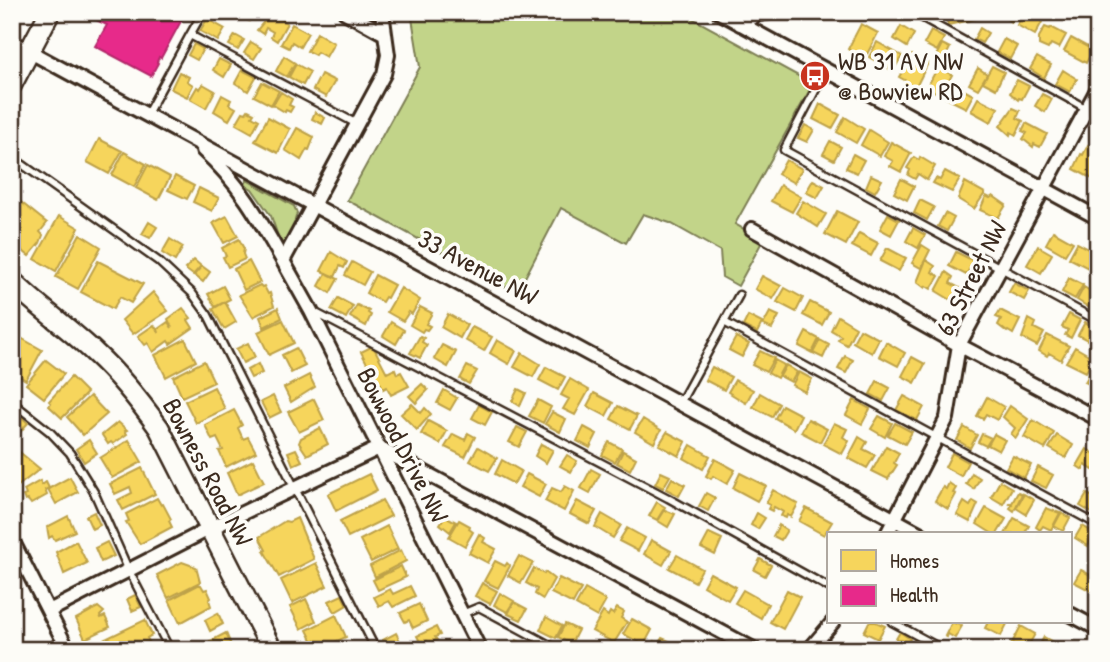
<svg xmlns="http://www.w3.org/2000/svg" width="1110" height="662" font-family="'Patrick Hand',sans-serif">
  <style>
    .green { fill: #c2d489; stroke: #7e7f54; stroke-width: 2 }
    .homes { fill: #f6d55c; stroke: #bea249; stroke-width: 2 }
    .health { fill: #e7298a; stroke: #b3296a; stroke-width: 2 }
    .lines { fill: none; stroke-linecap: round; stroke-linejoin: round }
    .lane-casing { stroke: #3b2a1e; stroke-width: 11 }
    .street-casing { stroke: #3b2a1e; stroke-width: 18 }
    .secondary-casing { stroke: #3b2a1e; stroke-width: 24 }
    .lane { stroke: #fdfcf7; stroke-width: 6 }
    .street { stroke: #fdfcf7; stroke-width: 12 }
    .secondary { stroke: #fdfcf7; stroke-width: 19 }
    .labels { text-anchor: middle; stroke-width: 7; stroke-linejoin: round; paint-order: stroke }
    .poi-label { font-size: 26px; fill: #3b2a1e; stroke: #fdfcf7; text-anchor: start }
    .street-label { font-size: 26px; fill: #3b2a1e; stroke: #fdfcf7 }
  </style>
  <rect width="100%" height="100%" fill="#fdfcf7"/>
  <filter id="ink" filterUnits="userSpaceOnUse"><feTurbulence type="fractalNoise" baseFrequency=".0143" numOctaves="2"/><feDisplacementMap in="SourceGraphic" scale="14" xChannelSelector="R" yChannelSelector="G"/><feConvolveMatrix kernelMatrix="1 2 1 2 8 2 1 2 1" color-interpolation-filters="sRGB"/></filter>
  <g filter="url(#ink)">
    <path class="green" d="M411,12H502L506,14L507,12H681L813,84L735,224L763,240L738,286L722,277L720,251L670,223L643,214L626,243L561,208L517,293L347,200L420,67Z
      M247,180L294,206L297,213L295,220L298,222L285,244L280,242L271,216L252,189L245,185Z"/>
    <path class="homes" d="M241,12H258L254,20L251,18L249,21L240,16Z
      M945,12H979L980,18L948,25Z
      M997,12H1016L1011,22Z
      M1018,12H1027L1042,22L1035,35L1017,25L1019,21L1015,19Z
      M271,13L283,18L282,20L287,23L277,41L271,37L273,32L266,28L263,34L257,30Z
      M207,19L225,29L218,41L200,31Z
      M292,24L308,33L300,47L292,42L289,48L281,44Z
      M861,24L878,33L865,58L848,49Z
      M901,26L914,34L907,47L894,39Z
      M1045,27L1050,29L1051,27L1066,35L1059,48L1051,44L1048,49L1039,45V37Z
      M980,28L988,33L982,43L974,39Z
      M931,31L944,38L937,51L924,44Z
      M317,33L334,43L326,57L317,52L315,55L307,51Z
      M235,35L244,40L238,50L229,45Z
      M1071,38L1093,50L1086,63L1064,51Z
      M1004,39L1017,46L1010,59L997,52Z
      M251,42L261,48L254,59L244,53Z
      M877,42L902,56L893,71L869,57Z
      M194,44L203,49L197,60L188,55Z
      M942,44L950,48L944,60L936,56Z
      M912,55L928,63L916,87L905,84L906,81L899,77Z
      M284,56L295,63L287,77L276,71Z
      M1037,57L1051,65L1044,78L1030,69Z
      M219,59L231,65L224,77L213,70Z
      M296,64L310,72L303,85L289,77Z
      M992,66L1004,72L996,89L983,82Z
      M938,67L952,75L941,95L927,87Z
      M978,68L987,74L978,89L969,84Z
      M242,70L256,77L248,91L235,83Z
      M1063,70L1077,79L1070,92L1055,84Z
      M179,72L189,77L187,81L193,85L187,97L171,89Z
      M321,74L335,81L326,97L313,90Z
      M1017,80L1029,86L1022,99L1019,98L1018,100L1010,93Z
      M262,82L279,91L271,105L254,96Z
      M955,82L962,85L960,88L973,95L966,108L946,98Z
      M203,84L215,91L206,108L190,99L197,87L200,89Z
      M281,92L292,99L289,105L293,107L290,112L286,110L285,112L273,105Z
      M1042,94L1052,99L1045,112L1035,106Z
      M222,95L231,100L229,104L236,108L229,120L214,111Z
      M978,98L998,108L991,122L971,111Z
      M820,104L840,115L832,129L813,119Z
      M1013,108L1020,111L1017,118L1023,121L1016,135L1011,132L1010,135L1000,126Z
      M248,110L254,113L252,116L259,120L252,133L236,124L243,112L246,113Z
      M315,112L325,118L322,124L312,119Z
      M268,117L290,129L278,153L255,141Z
      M845,117L864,129L856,143L837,132Z
      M1026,123L1047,134L1040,147L1034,144L1033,147L1023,139L1027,133L1022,131Z
      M1097,123H1098V142L1090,138Z
      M805,125L814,130L807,142L798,138Z
      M297,128L314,137L309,150L307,149L301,160L285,150Z
      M869,130L888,142L880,156L861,145Z
      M99,139L122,151L109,174L87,162Z
      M830,141L841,147L834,160L823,154Z
      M891,142L911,153L901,172L890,166L893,161L884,156Z
      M1088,145L1098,150V182L1074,169L1081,154L1083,155Z
      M124,152L146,164L134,187L112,175Z
      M853,154L864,160L857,173L846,168Z
      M914,157L919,160L920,157L935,166L927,180L918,174L915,179L908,175L910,170L907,168Z
      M786,160L802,169L794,183L778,174Z
      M148,165L170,177L158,200L136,188Z
      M945,171L960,179L952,192L933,183L936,178L940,180Z
      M871,175L882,180L875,192L866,187Z
      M175,176L194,186L187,199L168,190Z
      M901,179L914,186L907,200L894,193Z
      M813,180L824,186L817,198L806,192Z
      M965,182L985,193L974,209L958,199Z
      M780,185L801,197L792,212L771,201Z
      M199,188L219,198L212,211L193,202Z
      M12,195L47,223L40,232L43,235L40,243L29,256L12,242Z
      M986,196L990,198L993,196L1006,205L998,218L980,210Z
      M920,200L934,207L927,220L914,213Z
      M803,201L826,214L818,227L796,213Z
      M837,211L858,222L846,245L825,234Z
      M945,213L954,218L947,231L938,226Z
      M888,214L899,220L891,235L880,229Z
      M59,216L79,228L56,271L35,259Z
      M227,216L238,236L224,243L213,223Z
      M149,222L157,227L150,238L142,234Z
      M913,228L925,235L918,248L906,241Z
      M1053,231L1073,242L1065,255L1046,244Z
      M859,233L878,243L871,256L852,246Z
      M80,234L101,247L78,289L56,277Z
      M170,239L183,247L175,261L162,253Z
      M239,239L244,249L243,254L245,259L228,267L223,257L226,256L222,248Z
      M1077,243L1098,254L1090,269L1069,258Z
      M922,245L930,250L921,268L912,263Z
      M1038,246L1052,254L1041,273L1027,265Z
      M887,248L906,258L899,271L880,261Z
      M331,252L347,262L344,268L340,266L335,277L321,271Z
      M956,252L974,261L966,275L949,266Z
      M194,260L201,266L193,275L185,269Z
      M926,260L935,266L932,272L939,276L931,289L926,286L925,288L917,282Z
      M98,261L143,284L131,303L120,297L113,309L81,292Z
      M249,261L260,282L244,290L234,269Z
      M352,262L370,272L363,285L345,275Z
      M202,266L210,272L203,282L194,275Z
      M946,272L953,277L950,283L963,290L956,303L936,291Z
      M326,273L338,279L330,293L319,286Z
      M375,275L394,285L387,298L385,297L382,302L366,293Z
      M762,276L781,286L773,299L755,289Z
      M1069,278L1083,285L1075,299L1062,292Z
      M1014,283L1029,291L1024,300L1009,292Z
      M260,285L262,287L264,286L268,294L270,293L274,306L253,317L239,295Z
      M223,286L230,299L215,307L208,294Z
      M1084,287L1097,295L1090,308L1077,300Z
      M401,288L420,300L412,314L409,312L403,321L387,312Z
      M785,288L803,298L796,312L777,302Z
      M153,292L168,311L133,334L122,320Z
      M338,298L353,306L346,318L331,310Z
      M225,302L236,322L224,329L213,309Z
      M810,302L829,312L822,325L803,315Z
      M357,305L369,311L368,313L371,315L366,326L350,317Z
      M420,307L432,313L426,324L430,326L427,330L424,329L422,332L410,325Z
      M183,308L191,318L188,320L193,328L170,344L168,341L153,352L148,343L145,345L138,336L154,325L159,333L158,329L168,322L172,328L168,319Z
      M278,308L282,318L264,327L260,317Z
      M1000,310L1020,320L1013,334L1008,331L1007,332L998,325L1001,319L996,317Z
      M770,312L779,316L772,329L763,325Z
      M448,314L467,325L460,338L441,327Z
      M1069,314L1080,320L1071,338L1065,335L1068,330L1062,327Z
      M748,316L762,323L757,333L743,326Z
      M838,316L856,327L847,345L838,340L841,336L831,330Z
      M1029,319L1036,323L1034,328L1044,333L1037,346L1022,338Z
      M283,320L294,343L269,355L258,332Z
      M391,322L404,330L396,344L383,336Z
      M1085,322L1098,329L1091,342L1078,335Z
      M472,327L492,337L484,351L465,340Z
      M860,329L879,339L872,353L853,342Z
      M806,332L819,339L812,353L799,346Z
      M1047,335L1069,346L1061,360L1049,353L1047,356L1039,351Z
      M420,336L424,338L422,342L427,345L420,358L410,353Z
      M736,337L749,344L742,357L729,350Z
      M21,338L42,350L26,380L12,372V352Z
      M185,339L196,361L166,377L155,355Z
      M497,340L516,351L509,364L490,353Z
      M820,340L829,345L823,358L813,353Z
      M886,342L905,353L898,366L879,356Z
      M248,343L255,357L243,363L236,349Z
      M442,345L456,352L448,367L434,359Z
      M373,346L387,373L395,369L397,374L401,372L409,386L391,395L387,387L383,389L381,384L379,386L361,352Z
      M1075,347L1094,358L1086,372L1066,362Z
      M296,348L305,366L291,373L282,355Z
      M760,351L774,358L766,372L752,365Z
      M522,353L540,364L533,377L514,367Z
      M845,356L853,360L846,373L838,369Z
      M912,357L925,364L915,383L902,376Z
      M1098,358V388L1085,382Z
      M46,360L64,374L44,398L26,384Z
      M775,360L784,365L777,378L768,373Z
      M204,361L214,382L182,397L173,377Z
      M258,364L262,373L251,378L247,370Z
      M786,365L797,372L791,382L780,376Z
      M467,366L477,371L469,384L460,379Z
      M546,367L565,377L558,390L539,380Z
      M712,367L731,377L724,390L705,380Z
      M799,372L812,379L805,392L792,385Z
      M309,375L315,387L291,402L284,388Z
      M71,377L87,393L62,418L49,406L51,403L49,401Z
      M570,379L589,390L575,415L563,409L569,399L561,395Z
      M735,380L753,390L746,403L728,392Z
      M877,381L890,388L883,401L870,394Z
      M422,384L428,390L416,403L409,396Z
      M214,387L225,409L196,423L185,401Z
      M518,389L526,393L520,406L512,401Z
      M444,390L457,398L450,410L437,403Z
      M594,393L613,403L606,416L587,406Z
      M760,393L779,404L772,417L753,407Z
      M90,396L107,414L83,435L67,417Z
      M273,396L281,412L269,418L261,402Z
      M904,396L924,407L917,420L896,410Z
      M987,397L1004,407L997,420L986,414L983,419L977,416Z
      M314,399L324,420L299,432L288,412Z
      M538,400L551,407L543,423L529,416Z
      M854,400L870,409L862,424L846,415Z
      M412,404L421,413L425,408L431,414L417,430L401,414Z
      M479,405L492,412L485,425L472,418Z
      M782,405L801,415L794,429L775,418Z
      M618,406L637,416L630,429L611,419Z
      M1010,406L1028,419L1016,438L1011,434L1015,428L1003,417Z
      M234,410L242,425L238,428L243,439L248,437L256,452L226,467L219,451L223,450L217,438L212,440L205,425Z
      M552,412L566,419L560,432L545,424Z
      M18,414L28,423L13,440L12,421Z
      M879,416L892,423L885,437L871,429Z
      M643,419L661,430L654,443L635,432Z
      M808,419L827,429L820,442L801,432Z
      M1033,420L1054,433L1045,449L1024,437Z
      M428,421L447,431L440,444L421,434Z
      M118,422L127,430L125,431L127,434L113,444L111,442L108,444L102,435Z
      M834,423L847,429L843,437L849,441L842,454L823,444Z
      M895,423L912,432L905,444L888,435Z
      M517,427L527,432L519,447L509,442Z
      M584,427L597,434L590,448L577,441Z
      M964,427L977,435L970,448L957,440Z
      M320,428L328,444L307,455L299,443L301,438Z
      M667,432L686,442L679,456L659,445Z
      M468,433L475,437L465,457L445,447L453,434L465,440Z
      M982,434L991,438L986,446L978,442Z
      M994,434L1005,440L999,451L988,445Z
      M1057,435L1073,445L1066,458L1049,448Z
      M859,437L867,442L863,449L875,455L867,468L848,458Z
      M89,440L97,453L84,462L76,449Z
      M129,440L142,462L112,478L100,458Z
      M609,442L622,449L615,462L602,455Z
      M541,444L553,450L546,463L535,456Z
      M691,445L710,456L703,469L684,458Z
      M886,446L899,453L894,463L897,465L888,479L872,471Z
      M478,447L497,458L489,471L470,461Z
      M16,449L40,469L13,490L12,453Z
      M296,449L302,461L293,465L288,452Z
      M1087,449L1098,456V462L1093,470L1085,465L1083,470L1077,466Z
      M623,451L636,458L630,470L617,463Z
      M952,453L968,462L961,476L945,467Z
      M567,455L577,461L571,472L560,466Z
      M1013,456L1031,465L1024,478L1006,468Z
      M715,459L735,470L727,484L713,476L711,479L706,476Z
      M253,460L264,482L237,495L227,473Z
      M502,460L521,471L514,484L495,474Z
      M1038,467L1053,475L1046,488L1031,481Z
      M142,468L155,494L123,510L118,500L132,493L130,487L115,494L110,484Z
      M591,469L600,474L590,493L581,488Z
      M661,472L670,476L663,488L655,484Z
      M740,473L766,486L757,501L733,488Z
      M972,473L980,478L974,489L966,484Z
      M369,474L377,490L336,511L328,494Z
      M527,474L546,484L539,497L520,487Z
      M70,477L78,492L56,504L48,489Z
      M672,478L685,485L679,496L666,489Z
      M40,481L42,485L46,482L49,488L45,490L47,495L31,504L28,500L25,501L23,496L26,495L24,490Z
      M1000,481L1012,488L1003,504L991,497Z
      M949,483L956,488L953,493L956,494L948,509L935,501L943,487L946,489Z
      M565,486L574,491L564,511L545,501L552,488L561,492Z
      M773,490L798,504L791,517L787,515L786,518L781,516L783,512L774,507L772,511L768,509L770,505L766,503Z
      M1018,492L1022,494L1014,511L1010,508L1012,505L1008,503H1012Z
      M706,493L715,498L708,511L699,506Z
      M1024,494L1034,500L1026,514L1016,508Z
      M1087,494L1098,499L1092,513L1080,506Z
      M157,498L161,505L163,504L171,519L169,521L172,527L140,544L126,522L129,521L126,514Z
      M382,500L391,516L348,537L340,521Z
      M577,501L596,511L589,524L570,514Z
      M973,501L978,504L970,522L957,515L964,502L970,506Z
      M657,502L665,507L657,520L649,516Z
      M806,508L832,522L824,535L799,521Z
      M986,508L1006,519L997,534H993L977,524Z
      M1046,508L1060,513L1051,530L1043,526L1040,530L1036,527Z
      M665,510L675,514L668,527L658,521Z
      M94,512L100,525L92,529L86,516Z
      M757,513L765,518L758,529L751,525Z
      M1061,513L1070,518L1063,531L1054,526Z
      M602,514L621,525L613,538L595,527Z
      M68,516L75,531L55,540L52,536L49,538L47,527Z
      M445,516L456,522L450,532L440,524Z
      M297,518L314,559L279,577L264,551L266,550L259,537L285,521L289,522Z
      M1014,518L1029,526L1024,534H1005Z
      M459,520L470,526L469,529L473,532L465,546L449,537Z
      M779,525L787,530L781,540L773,536Z
      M387,526L398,549L371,562L360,540Z
      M1082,526L1095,533L1088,546L1075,538Z
      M627,528L645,538L638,551L619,541Z
      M709,533L722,539L715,555L701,548Z
      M479,534L485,538L483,542L496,549L488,563L469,553Z
      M651,540L671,551L663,565L644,554Z
      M76,541L87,563L64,574L56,552Z
      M107,542L114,556L101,562L95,548Z
      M401,550L406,561L375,577L370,566Z
      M677,555L702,569L695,582L669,568Z
      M519,556L533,563L521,583L508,576Z
      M760,559L771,565L765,576L754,570Z
      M495,561L505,566L507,563L510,566L498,588L484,581Z
      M182,562L196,567L200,582L168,598L157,575Z
      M316,563L327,586L292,603L281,580Z
      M401,566L406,577L378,590L373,580Z
      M534,568L544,574L545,572L554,579L543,599L535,594L537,589L526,583Z
      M1081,570L1098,579L1091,591L1074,582Z
      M710,573L736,587L728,600L703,586Z
      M559,578L581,589L573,604L551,593Z
      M482,583L497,591L490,604L475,596Z
      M198,585H201L204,590L207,589L211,598L209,600L211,606L180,623L169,600Z
      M410,586L415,596L393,607L389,601L379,606L374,597L390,589L393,594Z
      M585,589L606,601L597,617L576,605Z
      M743,590L768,604L761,618L735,603Z
      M787,590L800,597L783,629L770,622Z
      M500,593L514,601L507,612L494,605Z
      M135,595L141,607L132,611L127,599Z
      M342,595L347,605L335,612L329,601Z
      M306,599L316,621L301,629L290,607Z
      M514,602L527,609L521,620L508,614Z
      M419,604L427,621L413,628L409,620L405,622L400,613Z
      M98,607L104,612L100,616L101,618L105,616L110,627L85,639L76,619Z
      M617,608L624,612L621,618L627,622L614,643L592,631L603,612L608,616L610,612L613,614Z
      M218,613L223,624L210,631L205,620Z
      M336,615L346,637L317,650L307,630Z
      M546,617L562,626L556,638L540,630Z
      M632,619L652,630L644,645L623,634Z
      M145,620L152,635L147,638L153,650H102L99,642Z
      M869,622H876L885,626L878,639L864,632Z
      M952,622L962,626L955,638L948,634L947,637L945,636Z
      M988,622H1008L1001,636L985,628Z
      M565,624L578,630L571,644L558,637Z
      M1021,626L1035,634L1026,650H1018L1011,645Z
      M436,627L440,635L435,637L437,640L428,644L427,641L421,644L417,636Z
      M900,632L910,639L903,649L893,644Z
      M226,633L233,650H201L199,647Z
      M396,633L400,641L387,648L383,640Z
      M1044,637L1058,645L1055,650H1037Z
      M662,638L674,643L672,650H649L654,641L659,643Z
      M516,640L526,645L536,649L511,650Z
      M914,640L932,650H908Z"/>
    <path class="health" d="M93,12H186L161,58L159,57L157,62L158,63L151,76L95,46L107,25L90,17Z"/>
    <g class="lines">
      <g class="lane-casing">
        <path id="lane" d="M912,12L1098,115
          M190,35L203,12
          M826,70L784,150L1098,321
          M147,114L190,35L357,124
          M12,157L158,261L192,293L208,315L376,650
          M314,312L668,498L828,587
          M724,322L1098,525
          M12,402L50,432L70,453L94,492L129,571L170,650
          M680,403L739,295
          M462,614L479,607L559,650
          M892,622L944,650"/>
      </g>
      <g class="street-casing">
        <path id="street" d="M345,12L385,34
          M382,12L388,55L384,74L283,261L311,311L480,650
          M719,12L1098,218
          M1096,12L1098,13
          M740,24L758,14L770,12
          M12,42L921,534
          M203,150C239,182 260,220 283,261
          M752,229L959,345L1098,419
          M887,534L947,418L959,345L1098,88
          M12,540L68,650
          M49,611L211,528L379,448L755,650
          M1070,614L1098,629
          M809,650L833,622"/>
      </g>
      <g class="secondary-casing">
        <path id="secondary" d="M12,84L50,12
          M12,281C38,307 69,328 95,353C120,376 139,400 159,428L272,650"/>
      </g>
      <use href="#lane" class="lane"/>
      <use href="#street" class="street"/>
      <use href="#secondary" class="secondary"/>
    </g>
  </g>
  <defs>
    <g id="bus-disc" transform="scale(1.575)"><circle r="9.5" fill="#c8321e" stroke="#fdfcf7"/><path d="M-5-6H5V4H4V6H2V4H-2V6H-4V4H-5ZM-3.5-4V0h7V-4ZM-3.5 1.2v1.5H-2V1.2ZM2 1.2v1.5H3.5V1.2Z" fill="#fff"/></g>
  </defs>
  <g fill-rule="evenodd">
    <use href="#bus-disc" x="815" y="76"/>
  </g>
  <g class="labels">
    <g class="poi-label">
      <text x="838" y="70">WB 31 AV NW<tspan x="838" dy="30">@ Bowview RD</tspan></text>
    </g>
    <g class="street-label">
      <text transform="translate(478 267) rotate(28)" y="9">33 Avenue NW</text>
      <text transform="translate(971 278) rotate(-63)" y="9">63 Street NW</text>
      <text transform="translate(403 445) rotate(63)" y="9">Bowwood Drive NW</text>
      <text transform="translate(208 472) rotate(62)" y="9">Bowness Road NW</text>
    </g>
  </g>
  <rect width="1110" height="662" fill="none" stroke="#fdfcf7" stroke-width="42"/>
  <rect x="21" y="21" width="1068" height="620" fill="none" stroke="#3b2a1e" stroke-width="2.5" filter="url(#ink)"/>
  <rect x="827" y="532" width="245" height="91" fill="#fdfcf7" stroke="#afa8a0" stroke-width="2"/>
  <rect x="841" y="550" width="35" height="21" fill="#f6d55c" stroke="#afa8a0" stroke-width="2"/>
  <text x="890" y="568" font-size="21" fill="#3b2a1e">Homes</text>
  <rect x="841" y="585" width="35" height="21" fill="#e7298a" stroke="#afa8a0" stroke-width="2"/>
  <text x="890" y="602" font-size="21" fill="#3b2a1e">Health</text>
</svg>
